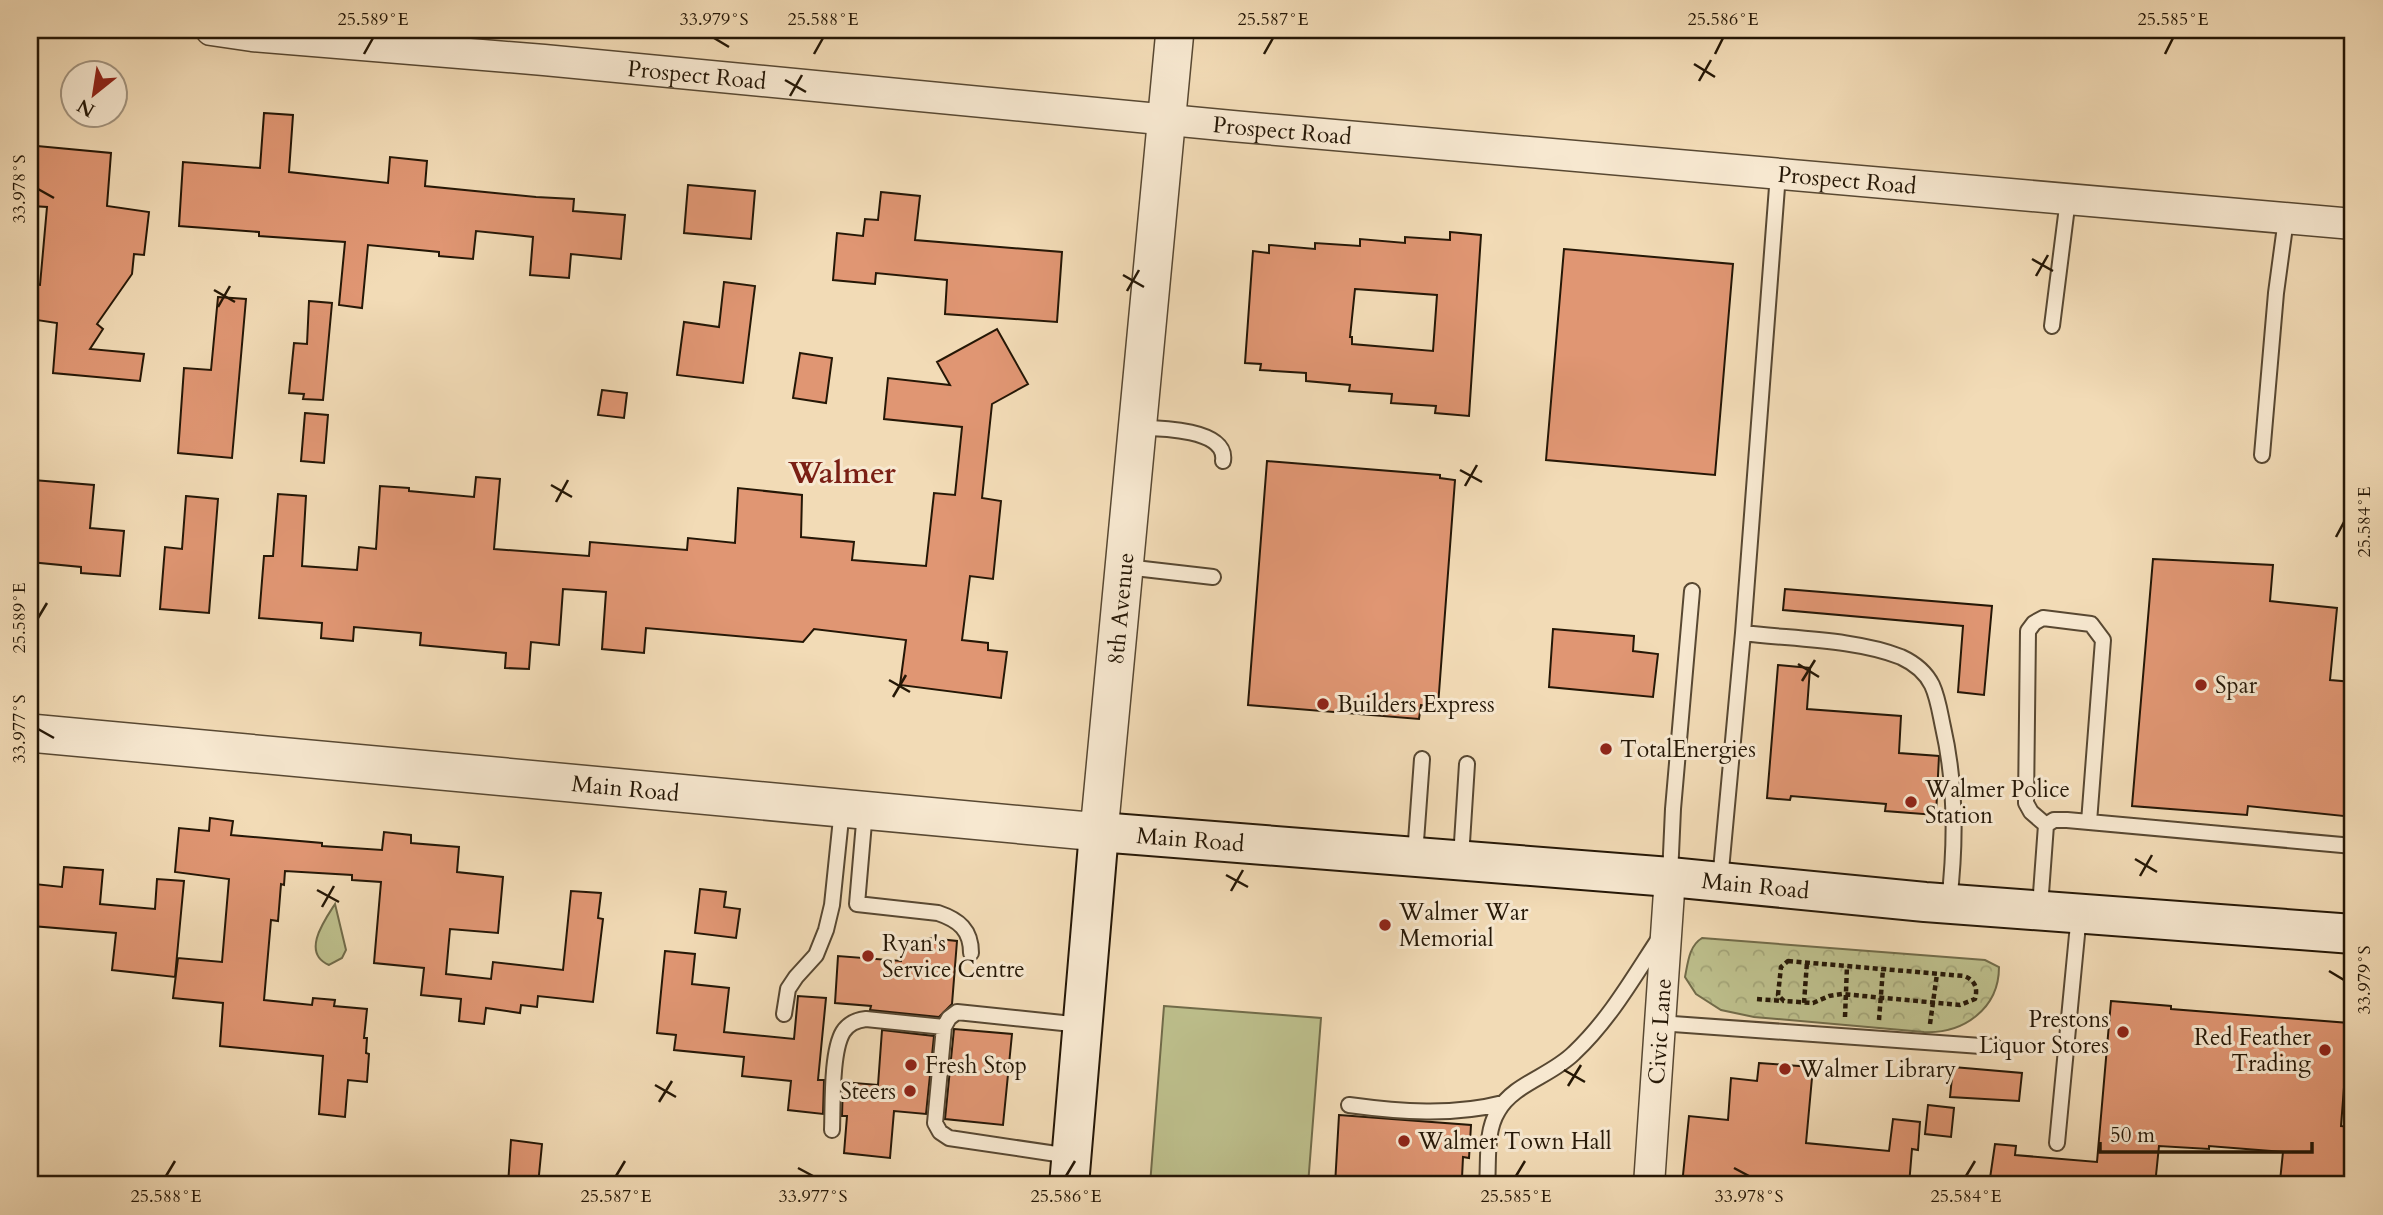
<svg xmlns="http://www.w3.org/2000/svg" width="2383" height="1215" font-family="Cardo,serif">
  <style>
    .grass { fill: #bdbf8c; stroke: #716b49; stroke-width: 2 }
    .park { fill: url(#park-crowns); stroke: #716b49; stroke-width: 2 }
    .building { fill: #e09673; stroke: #251706; stroke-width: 2; fill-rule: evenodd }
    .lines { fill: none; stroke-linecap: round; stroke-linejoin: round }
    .service-casing { stroke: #584832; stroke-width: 18 }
    .minor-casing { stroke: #584832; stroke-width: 33 }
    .tertiary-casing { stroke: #584832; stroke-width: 40 }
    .secondary-casing { stroke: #251706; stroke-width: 42 }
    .path { stroke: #251706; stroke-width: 4.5; stroke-dasharray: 5 3.5; stroke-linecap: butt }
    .service { stroke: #f7e8d0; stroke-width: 14 }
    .minor { stroke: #f7e8d0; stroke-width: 30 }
    .tertiary { stroke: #f7e8d0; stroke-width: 37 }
    .secondary { stroke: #f7e8d0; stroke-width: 38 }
    .ticks { fill: none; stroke: #251706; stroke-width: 2.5 }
    .poi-dot { fill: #8f2418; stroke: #f7e8d0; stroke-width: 2.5 }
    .labels { text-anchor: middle; stroke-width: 6; stroke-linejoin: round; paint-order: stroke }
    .street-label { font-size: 23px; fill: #251706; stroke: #f7e8d0 }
    .poi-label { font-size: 23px; fill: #251706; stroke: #f7e8d0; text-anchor: start }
    .district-label { font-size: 30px; font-weight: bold; fill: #7a1f14; stroke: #f7e8d0 }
    .neatline { fill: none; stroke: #251706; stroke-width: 2.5 }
    .ticks-label { font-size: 18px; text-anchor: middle; fill: #251706 }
  </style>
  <defs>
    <pattern id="park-crowns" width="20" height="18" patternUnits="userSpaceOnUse" patternTransform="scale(1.75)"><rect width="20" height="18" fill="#bdbf8c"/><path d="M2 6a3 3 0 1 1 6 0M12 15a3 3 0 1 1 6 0" fill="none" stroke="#a2a377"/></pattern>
  </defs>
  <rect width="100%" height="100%" fill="#f2dbb6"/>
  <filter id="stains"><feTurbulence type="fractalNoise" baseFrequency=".00286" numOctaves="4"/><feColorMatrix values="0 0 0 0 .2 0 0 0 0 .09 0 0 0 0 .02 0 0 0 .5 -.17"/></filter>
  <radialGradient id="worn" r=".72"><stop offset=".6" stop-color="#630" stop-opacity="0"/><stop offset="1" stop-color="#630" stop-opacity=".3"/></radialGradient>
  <path class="grass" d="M335,904L346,950L342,958L329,965C301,953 324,921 335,904Z
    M1164,1006L1321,1018L1308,1185H1150Z"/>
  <path class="park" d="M1702,938L1985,960L1999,967C1999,1009 1963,1034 1924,1032L1754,1017L1721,1010L1696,994L1685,977C1688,962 1689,946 1702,938Z"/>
  <path class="building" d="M264,113L293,115L289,172L388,183L390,157L427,161L425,186L536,197L574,199L573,211L625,215L621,259L571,254L569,278L530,275L533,237L476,231L473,259L439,256V252L368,245L362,308L339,305L345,242L259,236V232L179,226L183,162L260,168Z
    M37,146L111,153L107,206L149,212L144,255L134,254L132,274L97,324L103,329L90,349L144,354L140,381L53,373L57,323L30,319V284L40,285L47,207L32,206Z
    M688,185L755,191L751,239L684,233Z
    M881,192L920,196L915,240L1062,252L1057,322L945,314L947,280L876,273L875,284L833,280L837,233L863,236L865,219L878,220Z
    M1450,232L1481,235L1469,416L1435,413L1436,406L1391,403L1392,394L1349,391L1350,385L1306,381V373L1260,370L1261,364L1245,363L1253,251L1269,253V245L1315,249V243L1360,246V239L1405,243V237L1450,240ZM1355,289L1437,295L1433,351L1352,344V337H1350Z
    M1564,249L1733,264L1715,475L1546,460Z
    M724,282L755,286L743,383L677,375L684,322L719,327Z
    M218,297L246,299L232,458L178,453L184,368L211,370Z
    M309,301L332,303L323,400L303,399L304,394L289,393L294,343L307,344Z
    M997,329L1028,384L992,404L982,498L1001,501L993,579L970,576L962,640L988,643V650L1007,652L1001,698L900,685L906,640L814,629L803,642L646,628L644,653L602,649L606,592L563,589L559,645L531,642L529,669L505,668L506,653L420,645L421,633L354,627L353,641L321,638L322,623L259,618L264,556H273L278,494L306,496L302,566L357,570L359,547L376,549L380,486L409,488V491L474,497L476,477L500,479L494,549L589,556L590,542L687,550L688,538L735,543L738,488L802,495L801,537L854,542L852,560L926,566L934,493L955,495L962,427L884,419L888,378L950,385L937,362Z
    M800,353L832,358L826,403L793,398Z
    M602,390L627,393L624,418L598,415Z
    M305,413L328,415L324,463L301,461Z
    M1267,461L1440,475V478L1455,480L1438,706L1421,705L1419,719L1248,705Z
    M33,480L94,485L90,528L124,531L120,576L81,573V567L30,562Z
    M186,496L218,499L209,613L160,609L165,547L182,549Z
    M2153,559L2273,565L2270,601L2337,608L2330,680L2353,682V817L2248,806L2247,815L2132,806Z
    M1785,589L1992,606L1984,695L1958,692L1963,626L1783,610Z
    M1553,629L1634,636L1633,651L1658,654L1653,697L1549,687Z
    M1778,665L1810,668L1807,709L1901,716L1899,753L1939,756L1936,815L1885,811L1886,804L1791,796L1790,800L1767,798Z
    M210,818L233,821L231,835L322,843V846L382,850L384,832L411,835V843L459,847L457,872L503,877L498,933L450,929L446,974L491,979L493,962L563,970L571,891L601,893L598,918L603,919L593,1002L538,996L537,1007L521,1005L520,1013L486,1008L484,1024L459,1021L461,999L421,995L424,968L374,963L381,882L352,880V875L285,871L284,885L281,884L278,921L271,920L264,1000L312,1005L313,998L335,1000L334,1006L367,1009L364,1038H367L366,1053L369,1054L367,1082L348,1080L345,1117L319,1114L323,1056L220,1046L223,1003L173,998L178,958L222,962L229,879L175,872L179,828L209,831Z
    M64,867L103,870L100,904L155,909L157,879L184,881L175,977L112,970L116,933L32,926L35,884L62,887Z
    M700,889L726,892L724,907L740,909L736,938L695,933Z
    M929,938L957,941L952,1004L939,1017L870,1010L871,1006L835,1003L838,956L901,961L902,939L929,941Z
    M665,951L695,954L692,984L729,988L724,1032L794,1039L798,996L826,998L818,1080H824L823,1114L788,1110L791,1081L742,1076L744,1057L674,1050L676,1035L657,1033Z
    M2111,1001L2171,1006V1009L2349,1023L2341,1126L2353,1127V1185L2280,1181L2283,1152L2209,1146V1149L2159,1146L2155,1185H1989L1995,1144L2016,1146L2015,1155L2097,1162Z
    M954,1029L1012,1034L1003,1125L945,1119Z
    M882,1030L934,1036L926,1114L894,1111L890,1158L844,1153L847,1116H842L843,1082L878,1085Z
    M1759,1063L1813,1067L1806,1143L1889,1151L1893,1119L1920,1122L1918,1150L1912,1149L1909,1185H1682L1689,1116L1728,1120L1731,1078L1757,1081Z
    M1953,1067L2022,1073L2019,1101L1950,1097Z
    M1928,1105L1954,1108L1951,1137L1925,1134Z
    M1339,1115L1471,1125L1469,1158L1463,1157L1462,1178L1454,1177V1185H1335Z
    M511,1140L542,1144L538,1185H508Z"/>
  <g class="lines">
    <g class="service-casing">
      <path id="service" d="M2052,326L2068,199
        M1139,428C1160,428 1228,429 1223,461
        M2262,455L2276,293L2286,219
        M1126,567L1213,577
        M1743,633C1791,639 1856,639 1901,657C1914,663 1926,673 1932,685C1938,698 1940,713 1943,727C1956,784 1956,843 1949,902
        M865,811L857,904L938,913C959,920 971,930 971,953
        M2046,825L2031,812L2026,803L2028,631L2034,623L2043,618L2091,624L2103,640L2089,822
        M2046,825L2054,820H2067L2353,846
        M1415,855L1422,759
        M1461,858L1467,764
        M1670,876L1673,809L1692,591
        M1720,881L1743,633L1778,174
        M2040,907L2046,825
        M784,1014L788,989L796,977L816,955L826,930L832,905L842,809
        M1659,1023L1995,1047
        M1349,1105C1400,1112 1453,1116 1503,1103
        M832,1130C833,1106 831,1052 843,1032C848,1024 857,1020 866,1019L944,1027
        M2057,1143L2079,914
        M1070,1156L949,1138L940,1132L935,1123L944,1027L949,1018L957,1012L1082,1025
        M1487,1185C1489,1162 1485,1132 1498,1111C1513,1084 1551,1076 1574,1053C1610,1019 1633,978 1660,937"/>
    </g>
    <g class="minor-casing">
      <g id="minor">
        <path id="s1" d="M211,30L252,36L544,60L1232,126L2353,224"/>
        <path id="s2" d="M1649,1185L1670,877"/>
      </g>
    </g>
    <g class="tertiary-casing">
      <g id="tertiary">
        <path id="s3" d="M30,733L1099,832L1175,30"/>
      </g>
    </g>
    <g class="secondary-casing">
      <g id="secondary">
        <path id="s4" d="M1069,1185L1099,832L1670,877L1925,902L2353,934"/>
      </g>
    </g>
    <path class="path" d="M1788,961L1964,976C1975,980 1978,988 1975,999L1960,1005L1842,994L1829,996L1813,1003L1784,1001L1778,995L1781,967Z
      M1757,999L1783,1001
      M1804,1003L1807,962
      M1845,1017L1847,966
      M1879,1020L1883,969
      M1930,1024L1937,974"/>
    <use href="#service" class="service"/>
    <use href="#minor" class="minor"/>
    <use href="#tertiary" class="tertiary"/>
    <use href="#secondary" class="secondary"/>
  </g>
  <path class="ticks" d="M714,38L729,47M364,54L373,38M814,54L823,38M1264,54L1273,38M1715,54L1723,38M2165,54L2173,38M1694,64L1715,77M785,80L806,92M1699,81L1711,60M790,96L802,75M38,189L54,198M2032,259L2053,271M1123,275L1144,287M2036,276L2048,255M214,290L235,302M1127,291L1139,270M218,307L230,286M1460,470L1482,482M551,485L572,497M1465,486L1477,465M556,502L568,480M2336,537L2344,522M38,618L47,603M1798,664L1819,677M889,680L910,692M1802,681L1815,660M893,697L906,675M38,729L54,738M2135,859L2157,872M1226,875L1248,887M2140,876L2152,855M317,890L339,902M1231,891L1243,870M322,907L334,886M2329,971L2344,980M1564,1070L1585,1082M655,1085L676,1097M1568,1086L1581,1065M659,1102L672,1081M798,1168L813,1176M1734,1168L1749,1176M166,1176L175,1161M616,1176L625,1161M1066,1176L1075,1161M1516,1176L1525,1161M1966,1176L1975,1161"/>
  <g class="poi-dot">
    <circle cx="2201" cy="685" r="7"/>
    <circle cx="1323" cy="704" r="7"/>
    <circle cx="1606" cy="749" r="7"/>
    <circle cx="1911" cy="802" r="7"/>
    <circle cx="1385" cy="925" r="7"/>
    <circle cx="868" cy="956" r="7"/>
    <circle cx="2123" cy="1032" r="7"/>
    <circle cx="2325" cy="1050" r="7"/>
    <circle cx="911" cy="1065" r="7"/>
    <circle cx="1785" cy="1069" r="7"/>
    <circle cx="910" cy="1091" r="7"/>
    <circle cx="1404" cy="1141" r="7"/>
  </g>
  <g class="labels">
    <g class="street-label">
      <text dy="8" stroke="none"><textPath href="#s1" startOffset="488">Prospect Road</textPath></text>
      <text dy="8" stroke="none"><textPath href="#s1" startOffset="1076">Prospect Road</textPath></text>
      <text dy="8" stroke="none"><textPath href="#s1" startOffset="1643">Prospect Road</textPath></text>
      <text dy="8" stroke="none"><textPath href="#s3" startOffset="1298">8th Avenue</textPath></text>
      <text dy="8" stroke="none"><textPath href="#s3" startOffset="598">Main Road</textPath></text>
      <text dy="8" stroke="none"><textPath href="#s4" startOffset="446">Main Road</textPath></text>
      <text dy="8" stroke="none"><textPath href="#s4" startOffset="1013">Main Road</textPath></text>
      <text dy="8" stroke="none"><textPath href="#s2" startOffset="154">Civic Lane</textPath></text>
    </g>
    <g class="poi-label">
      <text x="2215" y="693">Spar</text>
      <text x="1337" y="712">Builders Express</text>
      <text x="1620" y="757">TotalEnergies</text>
      <text x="1925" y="797">Walmer Police<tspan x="1925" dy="26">Station</tspan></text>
      <text x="1399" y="920">Walmer War<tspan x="1399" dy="26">Memorial</tspan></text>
      <text x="882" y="951">Ryan's<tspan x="882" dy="26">Service Centre</tspan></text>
      <text x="2109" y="1027" text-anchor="end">Prestons<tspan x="2109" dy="26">Liquor Stores</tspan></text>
      <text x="2311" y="1045" text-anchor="end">Red Feather<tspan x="2311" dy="26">Trading</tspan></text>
      <text x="925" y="1073">Fresh Stop</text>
      <text x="1799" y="1077">Walmer Library</text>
      <text x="896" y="1099" text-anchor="end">Steers</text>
      <text x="1418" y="1149">Walmer Town Hall</text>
    </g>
    <g class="district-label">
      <text x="842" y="483">Walmer</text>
    </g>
  </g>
  <rect width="2383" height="1215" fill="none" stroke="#f2dbb6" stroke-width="77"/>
  <g transform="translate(94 94) rotate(210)"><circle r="33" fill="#f7e8d0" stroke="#a3947f" stroke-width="2"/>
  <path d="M0-5L12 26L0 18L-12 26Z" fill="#8f2418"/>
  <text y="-10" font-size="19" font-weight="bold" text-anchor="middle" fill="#251706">N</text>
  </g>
  <path d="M2100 1142v10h212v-10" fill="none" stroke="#251706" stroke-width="3.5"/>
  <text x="2110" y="1142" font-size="21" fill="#251706" stroke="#f7e8d0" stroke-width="5" paint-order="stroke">50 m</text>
  <rect x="38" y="38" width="2306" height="1138" class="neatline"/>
  <g class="ticks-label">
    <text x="373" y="25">25.589°E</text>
    <text x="714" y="25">33.979°S</text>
    <text x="823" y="25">25.588°E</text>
    <text x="1273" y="25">25.587°E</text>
    <text x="1723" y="25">25.586°E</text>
    <text x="2173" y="25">25.585°E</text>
    <text transform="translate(19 189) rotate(-90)" y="6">33.978°S</text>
    <text transform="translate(2364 522) rotate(-90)" y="6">25.584°E</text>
    <text transform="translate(19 618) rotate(-90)" y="6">25.589°E</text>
    <text transform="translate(19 729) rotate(-90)" y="6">33.977°S</text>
    <text transform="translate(2364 980) rotate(-90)" y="6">33.979°S</text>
    <text x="166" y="1202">25.588°E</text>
    <text x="616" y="1202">25.587°E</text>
    <text x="813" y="1202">33.977°S</text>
    <text x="1066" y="1202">25.586°E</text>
    <text x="1516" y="1202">25.585°E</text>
    <text x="1749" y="1202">33.978°S</text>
    <text x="1966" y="1202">25.584°E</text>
  </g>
  <rect width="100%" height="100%" filter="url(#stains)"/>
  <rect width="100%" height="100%" fill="url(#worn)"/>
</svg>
